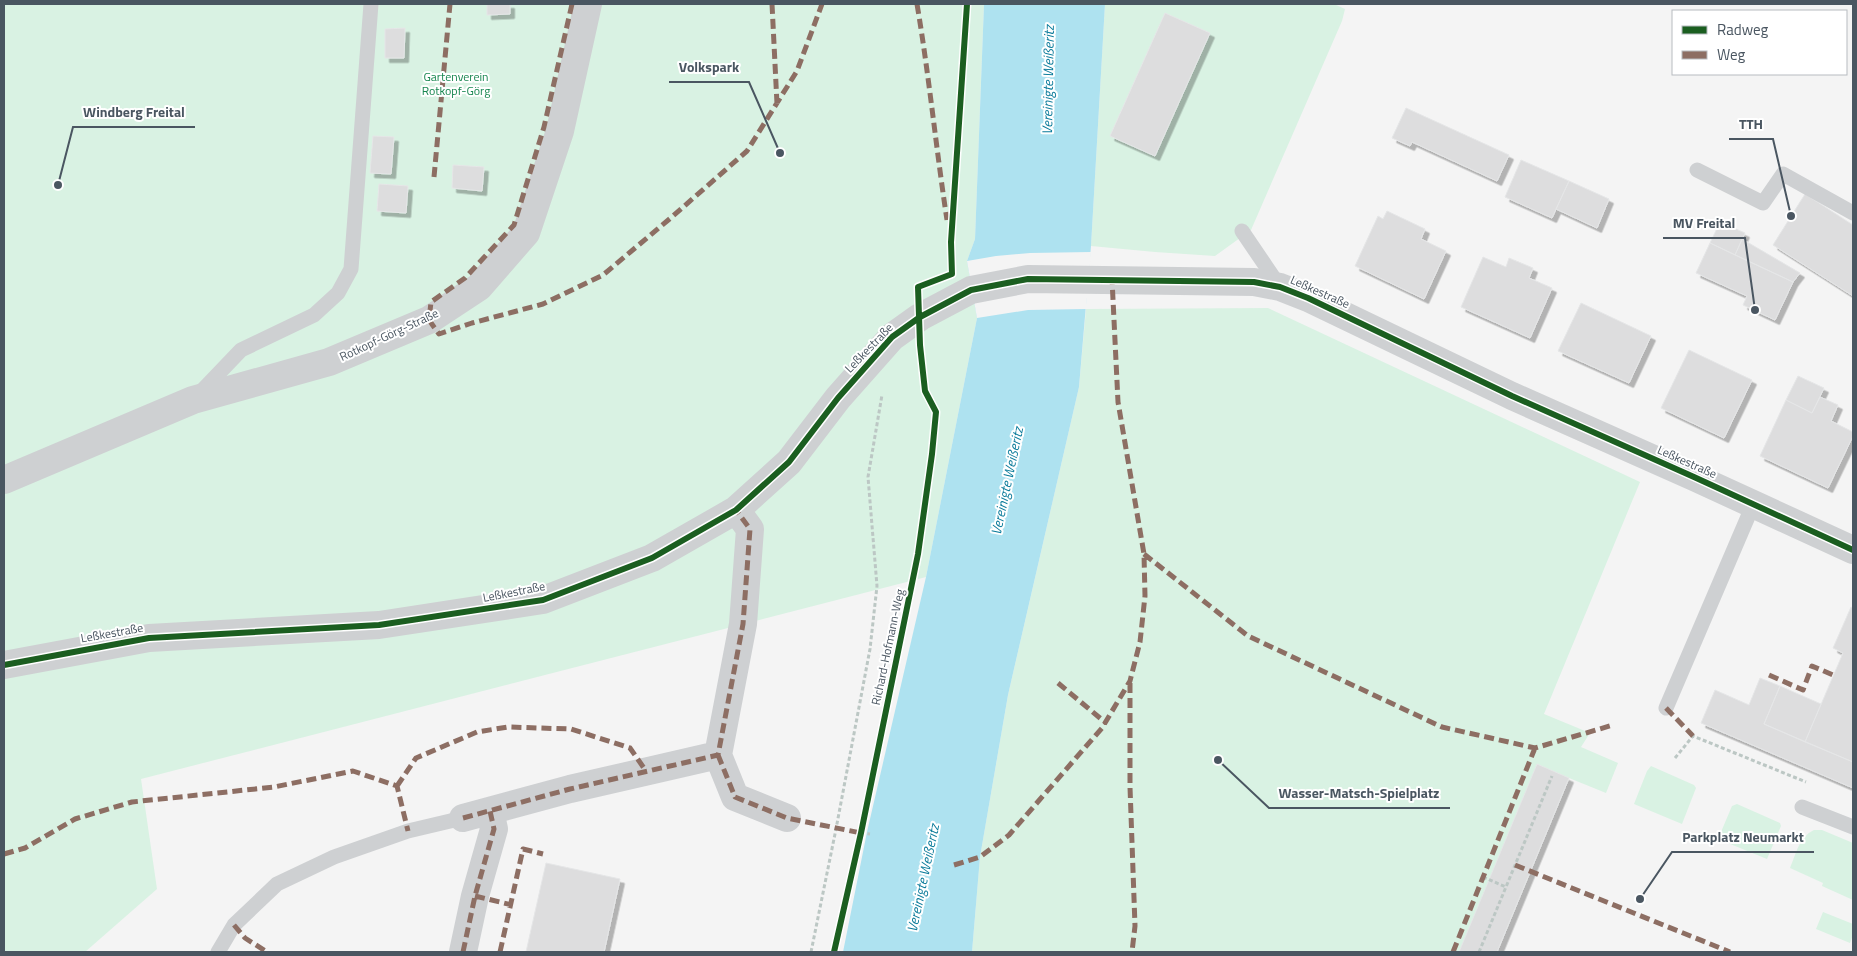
<svg xmlns="http://www.w3.org/2000/svg" width="1857" height="956" font-family="'Titillium Web',sans-serif">
  <style>
    .green { fill: #d9f2e3 }
    .water { fill: #aee2f0 }
    .pier { fill: #f4f4f4 }
    .building { fill: #ddddde; stroke: #e5e6e7; filter: url(#shadow) }
    .lines { fill: none; stroke-linecap: round; stroke-linejoin: round }
    .path { stroke: #bcc7c4; stroke-width: 3; stroke-dasharray: 4 2.5; stroke-linecap: butt }
    .lane { stroke: #ced0d2; stroke-width: 15 }
    .street { stroke: #ced0d2; stroke-width: 28 }
    .quiet { stroke: #8d6e63; stroke-width: 5; stroke-dasharray: 10 5; stroke-linecap: butt }
    .cycleway-casing { stroke: #fff; stroke-width: 9 }
    .cycleway { stroke: #1b5e20; stroke-width: 6 }
    .labels { text-anchor: middle; stroke-width: 4; stroke-linejoin: round; paint-order: stroke }
    .park-label { font-size: 12px; fill: #17864f; stroke: #fff }
    .street-label { font-size: 12px; fill: #4a5661; stroke: #fff }
    .water-label { font-size: 14px; font-style: italic; fill: #0c7c9b; stroke: #fff }
    .leader { fill: none; stroke: #4a5661; stroke-width: 2 }
    .callout-dot { fill: #4a5661; stroke: #fff; stroke-width: 2 }
    .callout-label { font-size: 14px; text-anchor: middle; font-weight: bold; fill: #4a5661; stroke: #fff; stroke-width: 4; stroke-linejoin: round; paint-order: stroke }
  </style>
  <defs>
    <filter id="shadow"><feDropShadow dx="4.5" dy="4.5" stdDeviation="0" flood-color="#0004"/></filter>
  </defs>
  <rect width="100%" height="100%" fill="#f4f4f4"/>
  <path class="green" d="M4,4H984L975,239L967,261L977,318L926,577L141,779L157,889L85,952H4Z
    M1105,4H1334L1345,9L1342,21L1251,230L1215,256L1155,252L1091,246Z
    M1268,308L1640,482L1544,714L1590,733L1581,747L1618,763L1606,793L1569,778L1497,952H972L980,857L1008,695L1079,387L1086,309Z
    M1651,766L1694,785L1696,788L1682,824L1634,804L1647,771Z
    M1737,804L1780,823L1781,826L1767,859L1718,839L1732,806Z
    M1814,830H1822L1853,843V900L1822,886L1823,883L1790,868C1796,854 1799,837 1814,830Z
    M1823,912L1853,924V935L1850,943L1816,929Z"/>
  <path class="water" d="M984,4H1105L1091,246L1079,387L1008,695L980,857L972,952H843L867,832L926,577L977,318L967,261L975,239Z"/>
  <path class="pier" d="M1091,252L1086,309L1028,310L977,318L967,261L996,256L1030,253Z"/>
  <path class="building" d="M487,4H510V14L487,15Z
    M1165,13L1210,33L1155,156L1110,136Z
    M405,28L404,58H385V29Z
    M1406,108L1509,155L1497,181L1412,142L1410,146L1392,138Z
    M373,136L394,137L391,174L370,173Z
    M1521,160L1569,181L1552,218L1505,197Z
    M453,165L484,167L482,191L452,188Z
    M1569,181L1609,199L1597,228L1556,209Z
    M379,184L408,186L406,213L377,211Z
    M1805,194L1853,225V296L1773,245Z
    M1387,211L1425,229L1421,239L1446,251L1424,299L1355,266L1378,216L1383,219Z
    M1720,222L1745,233L1735,255L1710,243Z
    M1742,239L1800,273L1793,282L1735,255Z
    M1710,243L1793,282L1775,320L1743,305L1747,296L1696,273Z
    M1483,257L1506,267L1509,258L1533,268L1529,278L1552,288L1530,338L1461,307Z
    M1581,303L1651,336L1629,383L1558,351Z
    M1689,350L1752,380L1724,438L1661,408Z
    M1798,376L1824,388L1812,413L1786,400Z
    M1820,397L1838,405L1831,421L1853,432V436L1828,488L1760,456L1786,400L1812,413Z
    M1851,607L1853,608V762L1805,742L1843,653L1833,648Z
    M1760,678L1780,686L1764,724L1853,762V788L1701,723L1715,690L1749,705Z
    M1780,686L1821,704L1805,742L1764,724Z
    M1537,764L1569,778L1497,952H1459Z
    M546,863L620,879L604,952H526Z"/>
  <g class="lines">
    <path class="path" d="M1675,758L1693,736L1806,782
      M861,833L870,834
      M1483,877L1506,887
      M811,952L836,829L870,649L877,586L868,477L882,395
      M1479,952L1552,776"/>
    <path class="lane" d="M1697,170L1763,203L1783,174L1853,213
      M1242,231L1280,287
      M197,396L241,350L314,315L338,293L351,269L371,4
      M1666,708L1753,505
      M1802,807L1853,827
      M218,952L234,925L277,884L334,857L408,831L463,818"/>
    <path class="street" d="M4,480L193,400L329,362L429,320L479,287L526,233L560,131L588,4
      M4,665L149,638L379,625L543,600L652,558L736,510L789,462L838,398L892,337L920,317L971,290L1028,279L1254,282L1280,287L1308,298L1512,396L1694,477L1853,550
      M718,755L735,797L787,818
      M463,818L570,789L718,755L743,624L750,529L736,510
      M463,952L475,896L494,829L490,811"/>
    <path class="quiet" d="M572,4L544,127L514,225L465,278L431,302L429,320L439,334L472,323L543,304L603,275L673,216L747,151L797,71L822,4
      M772,4L777,104
      M917,4C929,75 936,148 947,220
      M434,177L450,4
      M1144,554L1248,636L1442,727L1535,748L1613,725
      M1769,675L1803,690L1812,666L1833,675
      M1058,683L1106,723
      M1130,683V787L1135,926L1132,952
      M1666,708L1693,736
      M718,755L735,797L787,818L861,833
      M397,786L416,758L477,732L508,727L571,729L630,748L646,771
      M463,818L570,789L718,755L743,624L750,529L736,510
      M4,854L25,848L75,819L132,802L274,787L353,771L397,786L408,831
      M954,865L980,857L1009,835L1102,728L1130,681L1140,642L1145,596L1144,554L1118,402L1112,279
      M1515,865L1730,952
      M475,896L512,905
      M234,925L245,938L267,952
      M463,952L475,896L494,829L490,811
      M500,952L523,849L543,854
      M1453,952L1535,748"/>
    <g class="cycleway-casing">
      <path id="cycleway" d="M4,665L149,638L379,625L543,600L652,558L736,510L789,462L838,398L892,337L920,317L971,290L1028,279L1254,282L1280,287L1308,298L1512,396L1694,477L1853,550
        M834,952L861,833L918,554L932,454L936,412L925,391L920,345L918,287L952,274L951,242L967,4"/>
    </g>
    <use href="#cycleway" class="cycleway"/>
  </g>
  <g class="labels">
    <g class="park-label">
      <text x="456" y="81">Gartenverein<tspan x="456" dy="14">Rotkopf-Görg</tspan></text>
    </g>
    <g class="street-label">
      <text transform="translate(1320 292) rotate(24)" y="4">Leßkestraße</text>
      <text transform="translate(389 335) rotate(-25)" y="4">Rotkopf-Görg-Straße</text>
      <text transform="translate(869 348) rotate(-46)" y="4">Leßkestraße</text>
      <text transform="translate(1687 462) rotate(24)" y="4">Leßkestraße</text>
      <text transform="translate(514 592) rotate(-11)" y="4">Leßkestraße</text>
      <text transform="translate(112 633) rotate(-10)" y="4">Leßkestraße</text>
      <text transform="translate(888 647) rotate(-78)" y="4">Richard-Hofmann-Weg</text>
    </g>
    <g class="water-label">
      <text transform="translate(1048 80) rotate(-89)" y="5">Vereinigte Weißeritz</text>
      <text transform="translate(1007 481) rotate(-78)" y="5">Vereinigte Weißeritz</text>
      <text transform="translate(923 878) rotate(-78)" y="5">Vereinigte Weißeritz</text>
    </g>
  </g>
  <path class="leader" d="M780 153L749 82H669M58 185L73 127H195M1791 216L1773 139H1729M1755 310L1745 238H1663M1218 760L1269 808H1450M1640 899L1672 852H1814"/>
  <g class="callout-dot">
    <circle cx="780" cy="153" r="5"/>
    <circle cx="58" cy="185" r="5"/>
    <circle cx="1791" cy="216" r="5"/>
    <circle cx="1755" cy="310" r="5"/>
    <circle cx="1218" cy="760" r="5"/>
    <circle cx="1640" cy="899" r="5"/>
  </g>
  <g class="callout-label">
    <text x="709" y="72">Volkspark</text>
    <text x="134" y="117">Windberg Freital</text>
    <text x="1751" y="129">TTH</text>
    <text x="1704" y="228">MV Freital</text>
    <text x="1359" y="798">Wasser-Matsch-Spielplatz</text>
    <text x="1743" y="842">Parkplatz Neumarkt</text>
  </g>
  <rect width="1857" height="956" fill="none" stroke="#4a5661" stroke-width="10"/>
  <rect x="1672" y="10" width="175" height="65" fill="#ffffff" stroke="#b7bbc0"/>
  <rect x="1682" y="26" width="25" height="8" fill="#1b5e20" stroke="#b7bbc0"/>
  <text x="1717" y="35" font-size="15" fill="#4a5661">Radweg</text>
  <rect x="1682" y="51" width="25" height="8" fill="#8d6e63" stroke="#b7bbc0"/>
  <text x="1717" y="60" font-size="15" fill="#4a5661">Weg</text>
</svg>
